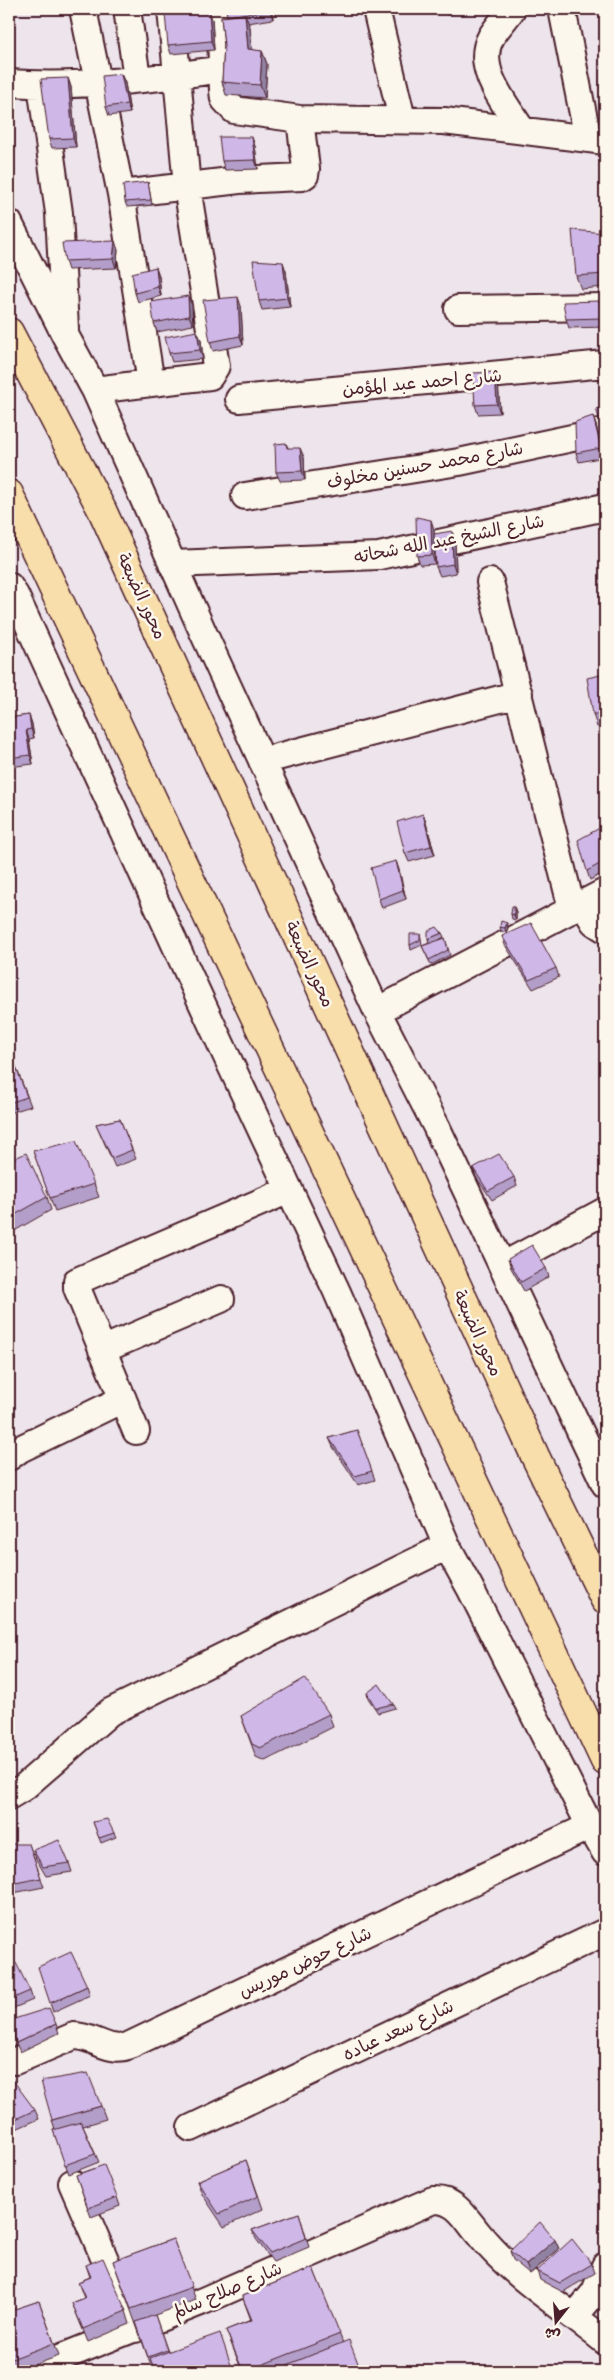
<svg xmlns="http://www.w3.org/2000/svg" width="614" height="2380" font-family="Mynerve,'Playpen Sans Arabic',sans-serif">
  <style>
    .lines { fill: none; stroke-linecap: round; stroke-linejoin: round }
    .minor-casing { stroke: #4a1f2b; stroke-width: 30 }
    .highway-casing { stroke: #4a1f2b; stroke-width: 31 }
    .minor { stroke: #fbf7ec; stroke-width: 26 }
    .highway { stroke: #f8deab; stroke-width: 28 }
    .wall { fill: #b29ec8; stroke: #4a1f2b }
    .shaded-wall { fill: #9181a2; stroke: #4a1f2b }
    .building { fill: #cfb8e8; stroke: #4a1f2b }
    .labels { text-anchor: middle; stroke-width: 5; stroke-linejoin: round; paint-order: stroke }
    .street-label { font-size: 18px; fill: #4a1f2b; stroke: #fbf7ec }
  </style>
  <rect width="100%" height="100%" fill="#eee4eb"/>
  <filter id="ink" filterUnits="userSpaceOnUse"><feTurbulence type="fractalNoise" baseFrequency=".02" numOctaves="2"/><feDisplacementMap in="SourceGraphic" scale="10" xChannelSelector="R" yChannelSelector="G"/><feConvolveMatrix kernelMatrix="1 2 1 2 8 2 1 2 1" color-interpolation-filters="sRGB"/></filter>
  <g filter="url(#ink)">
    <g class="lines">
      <g class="minor-casing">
        <path id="minor" d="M83,9L121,194L151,383L95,390
          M127,9L137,78
          M220,9L223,91L224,99L234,110L300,119L444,121L605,141
          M376,9L402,119
          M512,9C506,18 497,27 491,37C474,68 505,103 521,129
          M562,9L588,139
          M9,83C78,88 154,79 223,69
          M41,85L59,213L65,329
          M121,194L239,180L302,177L305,175L306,169L300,119
          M9,223L65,335L95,390L203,632L377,1011L436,1126L605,1484
          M458,309L605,307
          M151,383L210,376L216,366L187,187L171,9
          M239,399L605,364
          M245,496L459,462L605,431
          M172,564L379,556L605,507
          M490,582L572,909
          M9,586L15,595L212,1025L337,1292L447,1546L470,1588L590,1826L605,1852
          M262,761L519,694
          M583,904L594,922L605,929
          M377,1011L605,892
          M502,1266L605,1211
          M102,1350L221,1299
          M136,1431L77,1288V1281L289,1190
          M9,1457L20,1449L123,1399
          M9,1796L24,1787L110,1712L447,1546
          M15,2061L74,2036C94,2036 108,2053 128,2046L590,1826
          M191,2128L605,1932
          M72,2183L135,2329
          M574,2317L595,2292L605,2266
          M27,2371L203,2301L433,2200C455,2199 464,2216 477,2232C512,2276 562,2306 605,2341"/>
      </g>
      <g class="highway-casing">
        <path id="highway" d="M9,332L102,510L535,1456L605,1600
          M9,494L605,1761"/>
      </g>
      <use href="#minor" class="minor"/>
      <use href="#highway" class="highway"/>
    </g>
    <path class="wall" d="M272,9L273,19L248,23L250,27L252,50L262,51L267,64L265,98L226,95L222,82L224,45L221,17Z
      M444,9H473L446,15Z
      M212,19L214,50L171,54L168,45Z
      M121,74L125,83L130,113L109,116L106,107Z
      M68,78L71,87L76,147L52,148L49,139Z
      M255,146L258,169L225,170L222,161Z
      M148,182L149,187L152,205L127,207L125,202Z
      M605,233V287L581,289L576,276Z
      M118,250L116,268L68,270L65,261Z
      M156,267L159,276L161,296L138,302L135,293Z
      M286,271L290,307L262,310L259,301Z
      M188,296L192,305L193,325L157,332L154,323Z
      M241,306L243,345L213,351L210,342Z
      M602,310L605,327L569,328L566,319Z
      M197,331L201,340L203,359L172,362L169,353Z
      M498,381L500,413L478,414L475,405Z
      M596,425L604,457L579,462L576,453Z
      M286,443L288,448L304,457L305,480L280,481L276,472Z
      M434,529L435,564L420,565L417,556Z
      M455,540L456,573L440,576L436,567Z
      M605,674V727H597L593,714Z
      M29,715L32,724L34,738L29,739L33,764L9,767V718Z
      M423,814L426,823L435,855L409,862L405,853Z
      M605,825V872L590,880L587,871Z
      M396,861L399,870L406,899L382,908L379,899Z
      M514,907L516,912V920L512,919L511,914Z
      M507,923L508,928L506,933L501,931L500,927Z
      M442,933L444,937L439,940L445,938L450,955L431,965L422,946L429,943L428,939Z
      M420,934L421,938L422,945L411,950L410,945Z
      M502,936L556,968L559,977L533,989L505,945Z
      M12,1056L31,1106L9,1113V1057Z
      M120,1119L136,1159L115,1167L100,1133L96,1124Z
      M33,1151L94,1184L99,1197L55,1211Z
      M9,1161L47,1197L51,1210L9,1234Z
      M473,1168L514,1177L517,1186L492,1200L476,1177Z
      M508,1259L546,1268L549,1277L524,1291L511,1268Z
      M357,1430L375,1480L358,1485L333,1447L329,1438Z
      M367,1693L393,1704L395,1708L378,1713L368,1698Z
      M329,1714L333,1727L265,1761L256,1757L241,1716Z
      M93,1822L114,1833L116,1837L101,1843Z
      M29,1844L44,1887L13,1893L10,1884Z
      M33,1850L69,1863L72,1872L46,1876L36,1859Z
      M9,1965L30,1991L33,2000L9,2010Z
      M87,1986L90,1995L53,2012L50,2003Z
      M56,2024L59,2033L20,2052L16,2043Z
      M9,2081L35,2110L39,2119L9,2132Z
      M101,2106L106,2119L83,2126L99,2162L69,2174L53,2130L55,2129L52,2120Z
      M246,2160L263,2209L224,2227L202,2194L197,2181Z
      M76,2175L117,2197L120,2206L91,2217Z
      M299,2213L309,2247L273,2262L256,2239L252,2230Z
      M173,2239L196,2300L155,2315L168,2352L153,2365L151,2366L113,2261Z
      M555,2240L559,2249L530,2274L513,2260L510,2251Z
      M592,2264L595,2273L563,2292L540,2280L537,2271Z
      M86,2265L126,2311L130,2324L88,2342L72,2303L84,2298L78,2282L90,2277Z
      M313,2268L343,2343L361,2371H242L226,2330L251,2320L242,2296Z
      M39,2301L59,2356L18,2371H9V2307L10,2311Z"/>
    <path class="shaded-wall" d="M269,9H272L273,19Z
      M209,10L212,19L214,50L211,41Z
      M245,14L250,27L253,62L248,49Z
      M262,51L267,64L265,98L260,85Z
      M121,74L125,83L130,113L127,104Z
      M68,78L71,87L76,147L73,138Z
      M252,137L255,146L258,169L255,160Z
      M115,241L118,250L116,268L113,259Z
      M283,262L286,271L290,307L287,298Z
      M156,267L159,276L161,296L158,287Z
      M188,296L192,305L193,325L189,316Z
      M238,297L241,306L243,345L240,336Z
      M599,301L602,310L605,326L603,318Z
      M197,331L201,340L203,359L200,350Z
      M495,372L498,381L500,413L497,404Z
      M593,416L596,425L604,457L601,448Z
      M300,448L304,457L305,480L302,471Z
      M431,520L434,529L435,564L432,555Z
      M452,531L455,540L456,573L453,564Z
      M29,715L32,724L34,738L31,729Z
      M26,730L29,739L33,764L30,755Z
      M423,814L426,823L435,855L431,846Z
      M396,861L399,870L406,899L403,890Z
      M514,907L516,912V920L514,915Z
      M507,923L508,928L506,933L505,928Z
      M555,2240L559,2249L530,2274L526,2265Z"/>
    <path class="building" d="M194,9L209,10L211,41L168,45L165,14Z
      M226,9H269L270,10L227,16Z
      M245,14L248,49L262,51L260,85L222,82L224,45L221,17Z
      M121,74L127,104L106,107L102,76Z
      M68,78L73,138L49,139L41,79Z
      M219,137H252L255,160L222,161Z
      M148,182L151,200L125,202L123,185Z
      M572,230L605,233V274L576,276Z
      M115,241L113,259L65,261L62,243Z
      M253,260L283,262L287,298L259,301Z
      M156,267L158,287L135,293L132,273Z
      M188,296L189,316L154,323L151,302Z
      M238,297L240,336L210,342L203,300Z
      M599,301L603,318L566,319L563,302Z
      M197,331L200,350L169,353L165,337Z
      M495,372L497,404L475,405L473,373Z
      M605,407V435L596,409Z
      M593,416L601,448L576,453L575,422Z
      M286,443L287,448H300L302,471L276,472L275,444Z
      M416,517L431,520L432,555L417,556Z
      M452,531L453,564L436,567L434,534Z
      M605,674V714H593L587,678Z
      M29,715L31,729L26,730L30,755L9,758V718Z
      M423,814L431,846L405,853L397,822Z
      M605,825V861L587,871L578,840Z
      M396,861L403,890L379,899L371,868Z
      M512,906L514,907V915L511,914Z
      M501,921L507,923L505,928L500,927Z
      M531,923L556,968L529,980L502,936Z
      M437,927L442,933L428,939V931Z
      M410,934H420V940L410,945Z
      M445,938L448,950L429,960L422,946Z
      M12,1056L27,1097L9,1103V1057Z
      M120,1119L132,1150L112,1158L96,1124Z
      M76,1141L94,1184L50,1198L33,1151Z
      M26,1153L47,1197L9,1218V1161Z
      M499,1154L514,1177L488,1191L473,1168Z
      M532,1245L546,1268L521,1282L508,1259Z
      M357,1430L372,1471L355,1476L329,1438Z
      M305,1678L329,1714L260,1748L252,1744L241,1716Z
      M379,1684L393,1704L376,1708L367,1693Z
      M107,1819L114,1833L99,1838L93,1822Z
      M59,1840L69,1863L43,1867L33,1850Z
      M9,1844H29L41,1878L10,1884L9,1880Z
      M71,1952L87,1986L50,2003L38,1967Z
      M16,1963L30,1991L9,2000V1965Z
      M49,2008L56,2024L16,2043L11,2020Z
      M88,2073L101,2106L52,2120L41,2081Z
      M12,2079L35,2110L9,2122V2081Z
      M81,2122L95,2154L65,2165L53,2130Z
      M246,2160L258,2196L219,2214L197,2181Z
      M104,2165L117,2197L88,2208L76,2175Z
      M299,2213L306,2238L270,2253L252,2230Z
      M540,2222L555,2240L526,2265L510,2251Z
      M173,2239L192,2287L131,2309L113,2261Z
      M572,2239L592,2264L560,2283L537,2271Z
      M103,2258L126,2311L83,2329L72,2303L85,2298L78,2282L91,2277L86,2265Z
      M313,2268L340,2334L246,2371H243L226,2330L252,2320L242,2296Z
      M39,2301L54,2343L9,2360V2311Z
      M155,2315L167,2350L148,2357L136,2322Z
      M220,2333L233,2371H155L150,2358Z
      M349,2340L361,2371H290L287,2365Z
      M279,2366L281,2371H266Z"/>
  </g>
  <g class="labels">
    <g class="street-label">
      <text transform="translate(422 382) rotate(-5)" y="6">شارع احمد عبد المؤمن</text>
      <text transform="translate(425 465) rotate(-10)" y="6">شارع محمد حسنين مخلوف</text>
      <text transform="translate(449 539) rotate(-11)" y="6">شارع الشيخ عبد الله شحاته</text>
      <text transform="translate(142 596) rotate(65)" y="6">محور الضبعة</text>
      <text transform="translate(310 964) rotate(65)" y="6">محور الضبعة</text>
      <text transform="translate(478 1333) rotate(65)" y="6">محور الضبعة</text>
      <text transform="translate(305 1962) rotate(-25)" y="6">شارع حوض موريس</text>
      <text transform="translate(398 2030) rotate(-25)" y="6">شارع سعد عباده</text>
      <text transform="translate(227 2290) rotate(-23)" y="6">شارع صلاح سالم</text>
    </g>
  </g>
  <rect width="614" height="2380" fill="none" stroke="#fbf7ec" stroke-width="30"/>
  <rect x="15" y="15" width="584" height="2350" fill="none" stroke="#4a1f2b" stroke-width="2" filter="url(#ink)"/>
  <g transform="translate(556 2322) rotate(197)" stroke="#fbf7ec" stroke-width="4" paint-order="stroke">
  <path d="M0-4L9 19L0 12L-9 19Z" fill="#4a1f2b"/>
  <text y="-8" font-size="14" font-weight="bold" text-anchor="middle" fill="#4a1f2b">ش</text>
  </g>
</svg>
